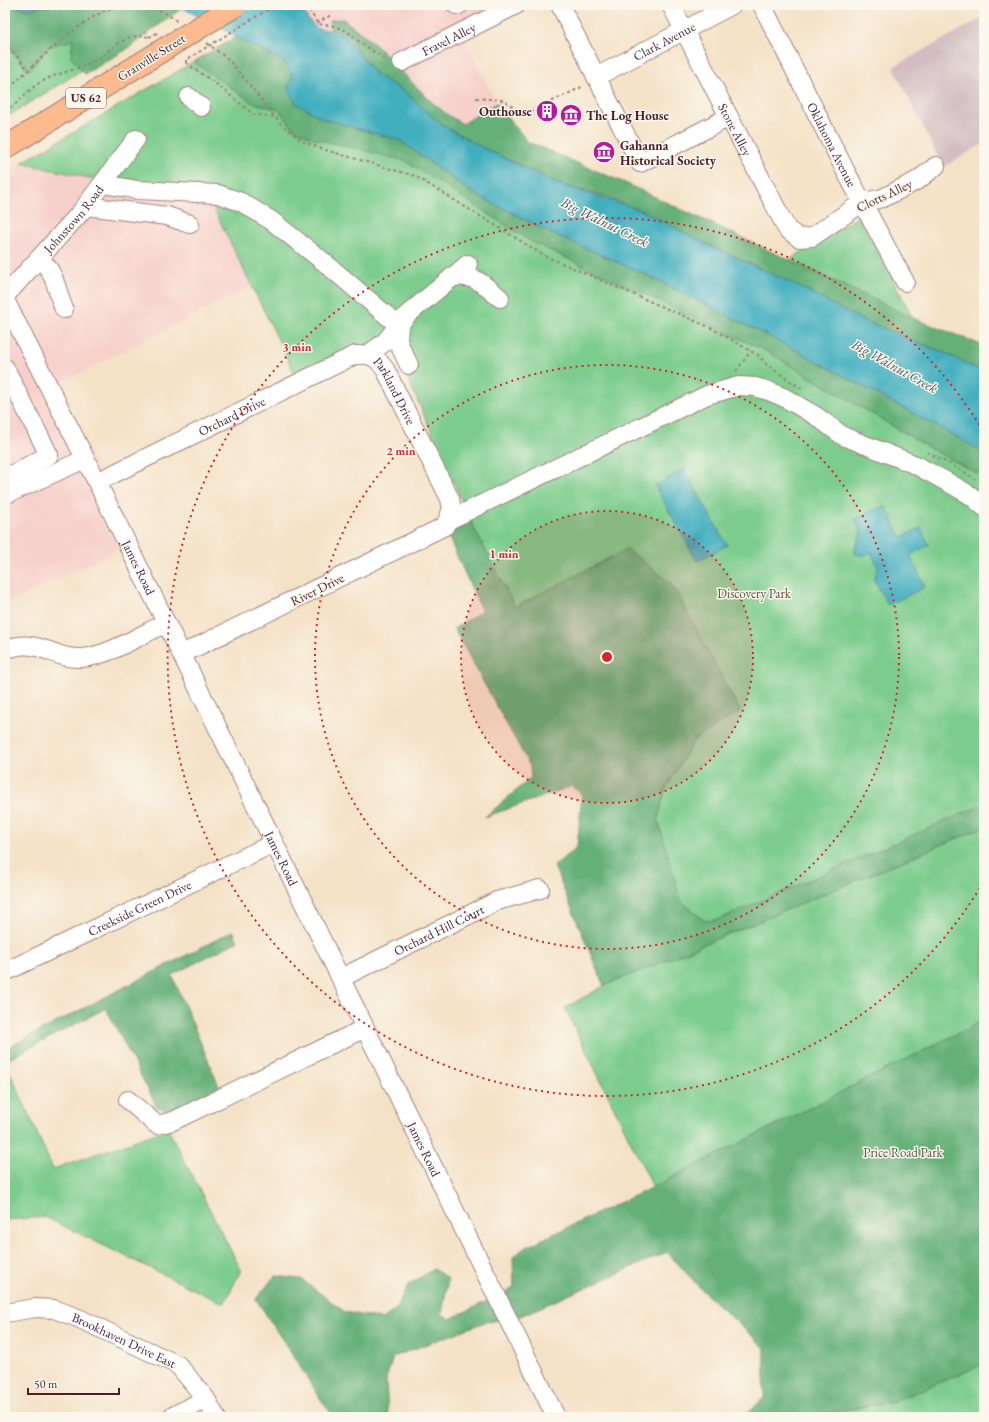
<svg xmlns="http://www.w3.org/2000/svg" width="989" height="1422" font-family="'EB Garamond',serif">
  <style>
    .built { fill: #f7d0cb }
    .industrial { fill: #d2bec2 }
    .green { fill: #7ccc8d; stroke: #63765c }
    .forest { fill: #65b078; stroke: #586852 }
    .water { fill: #42afbf; stroke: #466775 }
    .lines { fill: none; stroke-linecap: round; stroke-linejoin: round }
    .minor-casing { stroke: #9f8079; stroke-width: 20 }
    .highway-casing { stroke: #9f8079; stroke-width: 24 }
    .path { stroke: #9f8079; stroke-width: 2; stroke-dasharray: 3 3; stroke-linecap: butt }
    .minor { stroke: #fff; stroke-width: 18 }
    .highway { stroke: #fcba8e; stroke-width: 22 }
    .highway-bridge-casing { stroke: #9f8079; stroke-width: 24; stroke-linecap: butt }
    .path-bridge { stroke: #9f8079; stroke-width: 2; stroke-dasharray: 3 3; stroke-linecap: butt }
    .highway-bridge { stroke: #fcba8e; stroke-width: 22 }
    .ring { fill: none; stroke: #d62828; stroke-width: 2; stroke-dasharray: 2 4 }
    .labels { text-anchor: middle; stroke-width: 3; stroke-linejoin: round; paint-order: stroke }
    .shield { fill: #fbf7ec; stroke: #7f6065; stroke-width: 1 }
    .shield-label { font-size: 12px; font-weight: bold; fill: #4a1f2b }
    .street-label { font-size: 13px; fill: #4a1f2b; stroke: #fbf7ec }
    .poi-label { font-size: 13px; font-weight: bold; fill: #4a1f2b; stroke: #fbf7ec; text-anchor: start }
    .park-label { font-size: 13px; fill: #595348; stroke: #fbf7ec }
    .water-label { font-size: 14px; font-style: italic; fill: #475966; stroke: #fbf7ec }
    .centre { fill: #d62828; stroke: #fbf7ec; stroke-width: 2 }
    .ring-label { font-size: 12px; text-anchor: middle; font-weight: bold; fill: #d62828; stroke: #fbf7ec; stroke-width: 3; stroke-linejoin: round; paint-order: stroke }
  </style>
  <rect width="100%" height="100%" fill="#fbf7ec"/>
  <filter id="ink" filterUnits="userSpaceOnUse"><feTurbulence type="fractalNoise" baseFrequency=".025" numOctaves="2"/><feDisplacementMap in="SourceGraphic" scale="8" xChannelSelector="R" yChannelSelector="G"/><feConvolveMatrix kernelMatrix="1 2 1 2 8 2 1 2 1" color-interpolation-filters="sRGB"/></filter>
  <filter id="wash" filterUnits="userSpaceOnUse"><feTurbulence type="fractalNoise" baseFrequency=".012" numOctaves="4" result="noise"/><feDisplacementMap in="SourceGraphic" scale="16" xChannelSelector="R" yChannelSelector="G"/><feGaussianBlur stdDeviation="0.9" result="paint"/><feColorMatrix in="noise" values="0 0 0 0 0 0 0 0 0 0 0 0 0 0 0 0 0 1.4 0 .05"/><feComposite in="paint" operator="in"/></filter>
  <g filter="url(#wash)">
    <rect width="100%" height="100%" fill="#f4e2c7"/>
    <path class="built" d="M301,5H523L464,36L496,103L463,124L455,120L419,89L372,42L330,20V29L324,30L317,28L308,19Z
      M21,163L212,205L251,286L56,385L134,542L5,605V173Z"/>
    <path class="industrial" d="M984,17V143L943,167L893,67Z"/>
    <path class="green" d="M5,5H187L5,118Z
      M236,37L473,193L984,456V822L664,959L389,336L295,374L212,205L21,163Z
      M859,216L913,318L789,260Z
      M984,827V1417H805L895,1401L792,1117L653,1187L565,1008L604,986Z
      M5,1061L53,1169L168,1129L241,1270L224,1304L45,1217L5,1220Z"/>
    <path class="forest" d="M49,5H177L182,8L127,49L85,74L71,57L73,40L49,46L29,71L5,43V6L29,9Z
      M343,19C353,27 363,34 372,42C401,67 429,107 463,124L496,103L528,142L625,183L913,318L984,346V372L947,354L862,320L792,283L608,198L559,184L483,148L444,126L405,92L374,73L350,39L343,33L330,29V20Z
      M236,37L286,63L293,76L288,88L323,119L399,140L473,193L553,234L647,275L794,349L984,452V477L928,447L766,351L532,242L406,161L313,138L294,129L278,109L253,103L194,62Z
      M471,522L515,607L627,549L672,584L740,711L694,740L665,790L658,820L681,901L705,921L720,919L984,804V827L604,986L554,866L577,847L582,795L572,786L485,817L531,778L530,766L454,629L482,611L447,534Z
      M233,931L238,941L172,975L221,1091L171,1112L157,1107L106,1008L5,1061V1049Z
      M984,1020V1364L895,1401L805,1417H743L764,1398L765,1348L704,1292L667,1252L518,1317L485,1322L393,1357L386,1379L388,1417H334L324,1404L256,1299L275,1276L301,1279L345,1312L383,1319L396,1309L409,1284L434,1269L448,1279L442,1314L450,1319L514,1288L513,1257L526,1247L653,1187Z"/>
    <path class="water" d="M5,5H49L29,9Z
      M177,5H301L308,19L317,28L343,33L374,73L405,92L444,126L483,148L559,184L644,211L708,245L792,283L862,320L947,354L984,372V452L794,349L647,275L553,234L473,193L399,140L323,119L295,102L288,88L293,76L286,63Z
      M684,469L727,545L697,561L655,486Z
      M885,505L901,537L921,528L929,545L910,555L925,587L888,605L874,579L878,567L871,552L863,556L854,553L861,532L855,519Z"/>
  </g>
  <g filter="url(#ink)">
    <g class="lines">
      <g class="minor-casing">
        <g id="minor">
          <path d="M456,5H459"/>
          <path d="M560,5L640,163L729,117"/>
          <path id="s1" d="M671,5L787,229L799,238L812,237L863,202L883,198L918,180L936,166"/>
          <path id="s2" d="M762,5L845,170L905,282"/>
          <path id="s3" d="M402,62L516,5"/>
          <path id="s4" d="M596,77L732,5"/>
          <path d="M189,97L201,107"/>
          <path d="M103,184L138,190L218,194L241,202L272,221L324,262L399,326"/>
          <path d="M86,206L167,216L190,224"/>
          <path d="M39,259C56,271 56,291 64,309"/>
          <path d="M452,277C476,274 482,284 500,298"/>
          <path id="s5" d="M5,296L81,212L136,139"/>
          <path id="s6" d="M5,300L97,482L556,1417"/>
          <path d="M399,326L398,342L409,365"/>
          <path d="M367,355L385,342L407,315L468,264"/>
          <path d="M5,368L49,455L5,478"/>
          <path id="s7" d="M97,482L355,355H367L376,358L385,369L450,499L452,509L445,526L182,654"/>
          <path d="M5,495L85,459"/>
          <path d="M449,520L707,395L739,386L755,387L769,391L785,398L816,416L843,436L916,465L949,483L970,495L984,507"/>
          <path d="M5,650C38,636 53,660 82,658C111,655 140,635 166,623"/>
          <path id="s8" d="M5,972L274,843"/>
          <path id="s9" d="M341,978L497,901L540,889"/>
          <path d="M128,1100L157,1125L173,1121L365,1028"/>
          <path id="s10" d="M5,1313L35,1308L54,1309L78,1318L178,1365L206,1399L216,1417"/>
          <path d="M171,1417L206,1399"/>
        </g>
      </g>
      <g class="highway-casing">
        <path id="highway" d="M5,148L166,48"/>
      </g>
      <path class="path" d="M148,5L167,14L178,22
        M306,5L318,24L335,26L348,32L357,40L387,61
        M317,23L331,15
        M5,42L29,71
        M207,43L229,60L281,124L302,141L322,149L415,176L545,256L709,327L758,355L767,365L802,389
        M186,63L215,83L253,114L275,117
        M5,91C35,65 82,15 120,5
        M476,98L503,100L523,115L584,86
        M5,111C19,104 27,90 41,82C56,73 74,71 90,63C104,56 115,43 131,37C138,35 143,36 149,37
        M736,371L751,351
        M927,452L963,471L975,479"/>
      <use href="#minor" class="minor"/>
      <use href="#highway" class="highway"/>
      <g class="highway-bridge-casing">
        <path id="highway-bridge" d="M166,48L236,5"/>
      </g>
      <path class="path-bridge" d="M149,37L157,33
        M186,63V60L275,5"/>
      <use href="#highway-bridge" class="highway-bridge"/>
    </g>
  </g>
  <circle cx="607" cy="657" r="146" fill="#d62828" fill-opacity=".12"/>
  <g class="ring">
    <circle cx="607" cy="657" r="146"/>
    <circle cx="607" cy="657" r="292"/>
    <path d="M983 883A439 439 0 1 1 983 431"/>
  </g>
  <defs>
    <g id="building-disc" transform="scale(1.15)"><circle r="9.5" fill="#b5179e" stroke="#fbf7ec"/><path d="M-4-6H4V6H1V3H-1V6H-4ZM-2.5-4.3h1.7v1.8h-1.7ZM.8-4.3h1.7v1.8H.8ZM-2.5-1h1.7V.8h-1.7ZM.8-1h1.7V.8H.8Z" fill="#fff"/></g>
    <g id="museum-disc" transform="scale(1.15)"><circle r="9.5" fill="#b5179e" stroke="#fbf7ec"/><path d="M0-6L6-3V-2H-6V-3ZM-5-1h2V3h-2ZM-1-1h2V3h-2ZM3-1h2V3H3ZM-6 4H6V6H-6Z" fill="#fff"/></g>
  </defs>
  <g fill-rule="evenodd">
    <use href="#building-disc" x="547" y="111"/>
    <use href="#museum-disc" x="571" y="115"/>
    <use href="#museum-disc" x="604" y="152"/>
  </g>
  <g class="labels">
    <rect class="shield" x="66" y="88" width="40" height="20" rx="3"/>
    <g class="shield-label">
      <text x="86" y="102">US 62</text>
    </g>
    <g class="street-label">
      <text dy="5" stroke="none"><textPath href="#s3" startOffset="52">Fravel Alley</textPath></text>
      <text dy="5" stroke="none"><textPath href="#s4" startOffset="77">Clark Avenue</textPath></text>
      <text transform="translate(151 57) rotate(-32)" y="5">Granville Street</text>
      <text dy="5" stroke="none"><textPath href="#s1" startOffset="140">Stone Alley</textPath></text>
      <text dy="5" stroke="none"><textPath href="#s2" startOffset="156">Oklahoma Avenue</textPath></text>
      <text transform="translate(884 195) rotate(-25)" y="5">Clotts Alley</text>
      <text dy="5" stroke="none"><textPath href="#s5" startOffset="103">Johnstown Road</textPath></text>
      <text dy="5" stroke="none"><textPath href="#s7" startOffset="347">Parkland Drive</textPath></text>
      <text dy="5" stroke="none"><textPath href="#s7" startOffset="150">Orchard Drive</textPath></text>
      <text dy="5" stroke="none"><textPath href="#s6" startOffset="299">James Road</textPath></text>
      <text transform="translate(317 589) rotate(-26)" y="5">River Drive</text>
      <text dy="5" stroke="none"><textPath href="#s6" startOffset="623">James Road</textPath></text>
      <text dy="5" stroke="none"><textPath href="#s8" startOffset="149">Creekside Green Drive</textPath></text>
      <text dy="5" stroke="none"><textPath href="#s9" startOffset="109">Orchard Hill Court</textPath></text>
      <text dy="5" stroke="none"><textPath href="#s6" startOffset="947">James Road</textPath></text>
      <text dy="5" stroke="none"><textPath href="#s10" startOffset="126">Brookhaven Drive East</textPath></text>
    </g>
    <g class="poi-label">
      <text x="532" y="116" text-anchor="end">Outhouse</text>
      <text x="586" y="120">The Log House</text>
      <text x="620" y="150">Gahanna<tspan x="620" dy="15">Historical Society</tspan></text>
    </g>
    <g class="park-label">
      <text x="754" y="598">Discovery Park</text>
      <text x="903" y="1157">Price Road Park</text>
    </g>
    <g class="water-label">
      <text transform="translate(605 222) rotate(26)" y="5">Big Walnut Creek</text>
      <text transform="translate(895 366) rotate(29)" y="5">Big Walnut Creek</text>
    </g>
  </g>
  <circle cx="607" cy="657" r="6" class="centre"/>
  <g class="ring-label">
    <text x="297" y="351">3 min</text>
    <text x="401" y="455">2 min</text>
    <text x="504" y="558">1 min</text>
  </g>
  <rect width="989" height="1422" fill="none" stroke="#fbf7ec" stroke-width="20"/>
  <path d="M28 1388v6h91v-6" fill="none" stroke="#4a1f2b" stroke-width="2"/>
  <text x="34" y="1388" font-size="12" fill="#4a1f2b" stroke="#fbf7ec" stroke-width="3" paint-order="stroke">50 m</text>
</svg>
